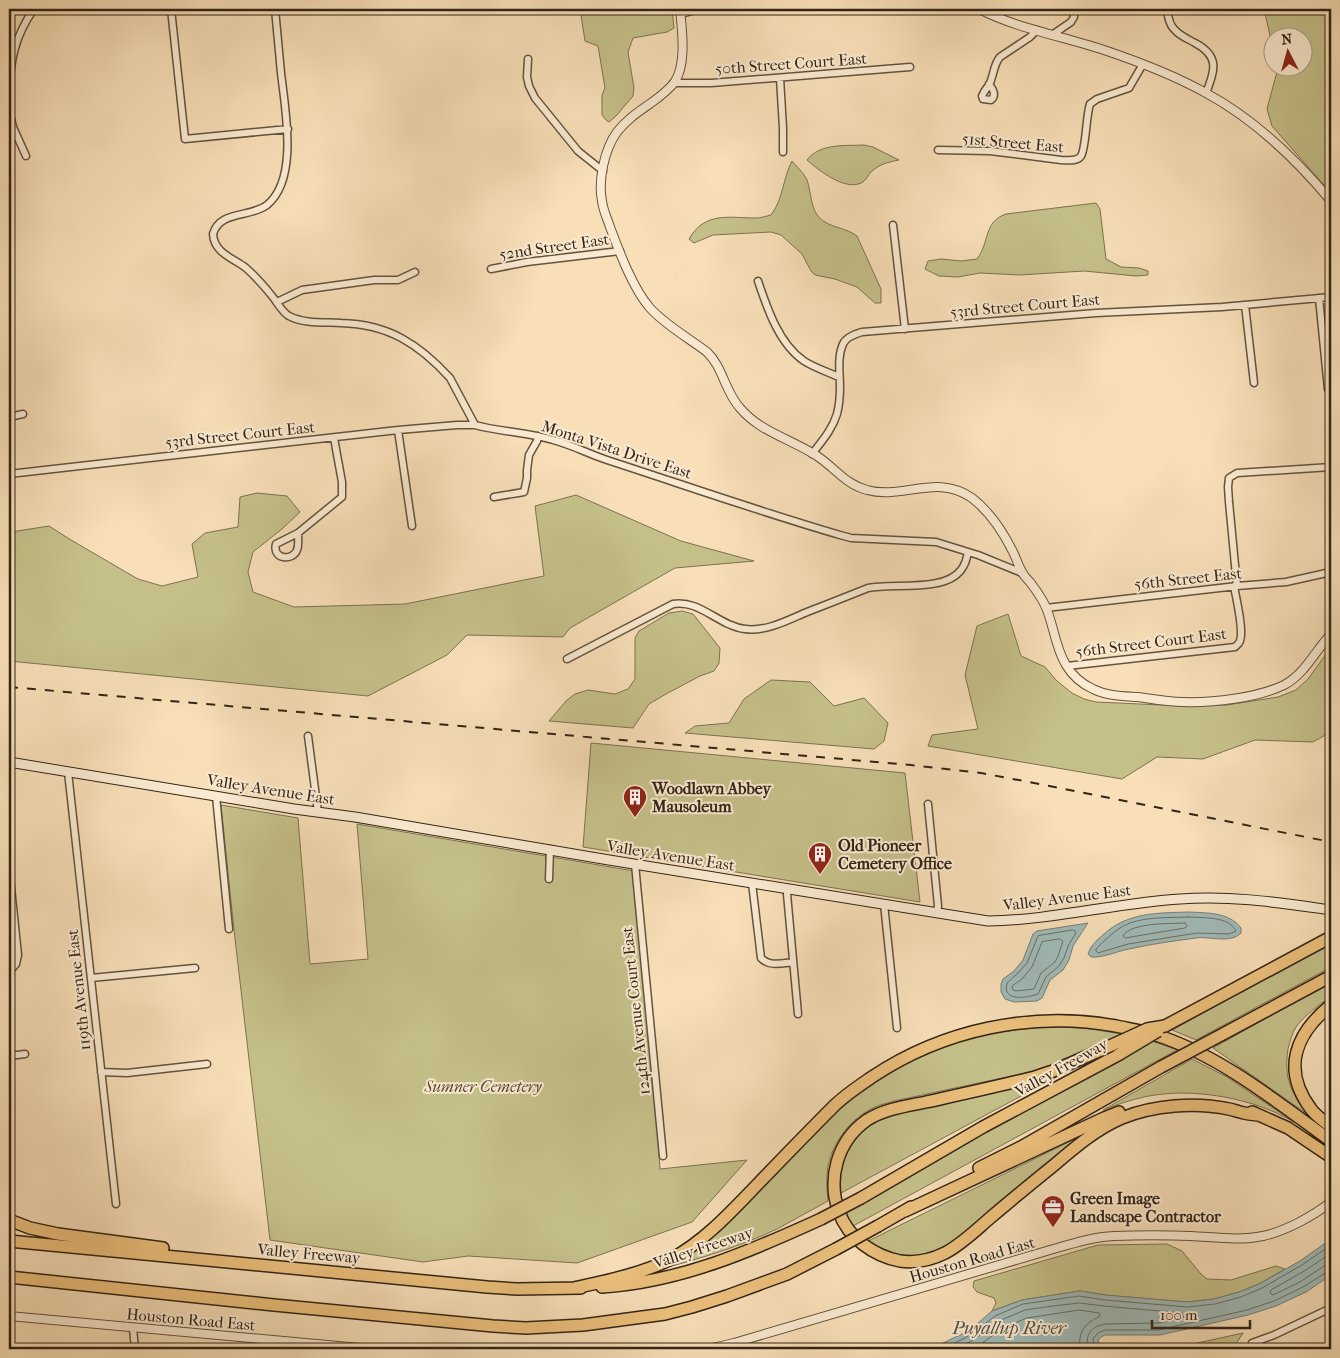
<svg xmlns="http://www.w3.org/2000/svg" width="1340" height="1358" font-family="'IM FELL French Canon',serif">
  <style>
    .green { fill: #c5c08a; stroke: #7c7250 }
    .water { fill: #a0bab8; stroke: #747e77 }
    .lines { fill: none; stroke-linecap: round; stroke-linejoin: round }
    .shore { stroke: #696f67; stroke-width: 1 }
    .minor-casing { stroke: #64533e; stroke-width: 9 }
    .tertiary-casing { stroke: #64533e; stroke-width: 10 }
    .secondary-casing { stroke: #322416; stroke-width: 11 }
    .motorway-casing { stroke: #322416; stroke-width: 14 }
    .minor { stroke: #faead1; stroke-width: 6 }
    .tertiary { stroke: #faead1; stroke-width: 8 }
    .secondary { stroke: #faead1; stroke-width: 9 }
    .motorway { stroke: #ecc07c; stroke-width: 11 }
    .rail { stroke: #322416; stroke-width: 2; stroke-dasharray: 9 9; stroke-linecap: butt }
    .motorway-bridge-casing { stroke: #322416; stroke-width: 14; stroke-linecap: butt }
    .motorway-bridge { stroke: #ecc07c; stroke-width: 11 }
    .labels { text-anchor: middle; stroke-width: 4; stroke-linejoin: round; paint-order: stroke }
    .street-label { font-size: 16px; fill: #322416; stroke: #faead1 }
    .poi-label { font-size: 16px; font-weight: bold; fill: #322416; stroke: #faead1; text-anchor: start }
    .park-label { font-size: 16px; font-style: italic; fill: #574b33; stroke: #faead1 }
    .water-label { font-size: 18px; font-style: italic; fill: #535147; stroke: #faead1 }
  </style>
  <rect width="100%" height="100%" fill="#f8dfb8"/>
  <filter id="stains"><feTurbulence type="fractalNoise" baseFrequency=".004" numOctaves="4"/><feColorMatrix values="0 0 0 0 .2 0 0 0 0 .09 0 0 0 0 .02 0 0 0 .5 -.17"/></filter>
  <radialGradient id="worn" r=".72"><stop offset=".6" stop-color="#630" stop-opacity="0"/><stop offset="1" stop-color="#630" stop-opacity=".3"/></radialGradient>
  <path class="green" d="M580,9H672L674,28L667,32L633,38L628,52L634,88L633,96L616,116L609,122L606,120L602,115V95L605,88L598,46L585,41Z
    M1264,9H1331V193L1272,126L1267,109L1278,68H1302V38H1272V44Z
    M864,145L873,147L899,160C889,162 879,164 871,172C868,175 866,181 861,183C845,191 818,170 807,160C820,143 845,146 864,145Z
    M792,161C797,167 804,173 807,180C812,194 810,214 825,222C834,228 846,228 857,236L881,289V303H875L857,287L835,279L815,275L811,271L802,254L781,235L771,232L713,235L694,243L689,239C705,211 729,218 756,218C761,218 766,216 771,215C783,200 783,178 792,161Z
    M1096,203L1100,209L1106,259L1121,267L1139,268L1148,271V275L1136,276L1084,271L1020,275L980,273L958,277L939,276L925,269L928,261L941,259L961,261L977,259C990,242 983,222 1006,214Z
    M257,493L287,496L300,512L282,529L253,552L248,572L253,592L294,607L405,604L544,576L535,506L576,495L681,541L754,561L675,568L570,628L563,637L467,635L447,655L368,696L9,661V534L11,532L49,526L71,540L138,579L162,586L198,577L192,544L205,533L238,527L240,497Z
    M682,611L693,614L720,648L719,663L714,671L700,676L666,694L649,704L633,728L549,721L566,701L575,694L588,690L615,694L628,689L635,679V638L639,631L669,613Z
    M1008,614L1021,656L1045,667L1057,681L1072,693L1084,699L1096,702L1184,706L1227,705L1278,697L1296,690L1308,679L1331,647V732L1313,742L1255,740L1203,759L1157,757L1122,779L928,746L932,735L978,729L965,675L977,626Z
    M771,680L810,682L834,706L864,698L888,723L884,741L874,749L685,733L695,726L729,723L744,699Z
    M591,743L905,773L920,902L583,847Z
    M221,805L298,818L310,964L368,959L357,824L634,871L651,1037L660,1169L747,1160L692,1222L577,1263L468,1256L423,1262L270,1240L234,930Z
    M1331,943V967L1196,1040L1172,1030Z
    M1331,982V996C1319,1005 1305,1015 1296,1027C1292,1033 1290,1042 1288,1049C1284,1078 1290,1091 1307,1114L1213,1048Z
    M1056,1027L1083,1028L1123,1034L1049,1066L1030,1072L894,1101C888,1103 881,1104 875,1107C852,1117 833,1141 828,1166C826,1178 827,1190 828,1201C811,1210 794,1220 777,1229C741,1246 703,1258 664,1268L747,1204L830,1117L856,1094L901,1065L925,1053L975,1036L1028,1028Z
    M1152,1041L1177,1050L853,1226L847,1217L844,1210Z
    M1192,1059L1227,1077L1294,1122C1283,1116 1271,1110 1259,1106C1223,1094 1181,1089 1144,1097C1130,1100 1116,1105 1103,1110Z
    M1062,1074L841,1193C836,1163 852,1133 879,1120C899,1110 924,1108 946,1103C985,1095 1024,1086 1062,1074Z
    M1085,1134C1055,1156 1027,1179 999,1203C980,1220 959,1243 936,1252C920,1259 895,1258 880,1249C876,1247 872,1243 868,1241Z
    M1167,1244L1182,1251L1201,1274L1207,1279L1231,1280L1276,1266L1285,1269L1259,1284L1239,1292L1214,1299L1187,1302L1105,1295L1080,1291L1022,1300L992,1311L996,1303L994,1298L977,1292L973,1287L974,1281L1098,1245Z
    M1243,1333L1236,1344L1234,1349H1170Z"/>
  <path class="water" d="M1189,912C1207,913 1229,912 1241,928V933C1230,944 1210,936 1196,938C1174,941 1151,944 1129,949C1117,951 1104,958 1091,957L1088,954C1091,945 1096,941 1103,935C1127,912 1158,913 1189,912Z
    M1088,923L1073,946L1069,960L1063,970L1050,980L1042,998L1037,1001L1014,1002L1005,999L1001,992V984L1003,979L1014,971L1023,960L1033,934L1037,931Z
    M1331,1239V1275L1306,1292L1276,1306L1248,1315L1160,1335H1105L1101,1337L1098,1340L1101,1349H935L941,1344L962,1334L977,1324L992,1311L1022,1300L1080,1291L1105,1295L1187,1302L1214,1299L1239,1292L1259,1284L1300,1261Z"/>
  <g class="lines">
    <path class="shore" d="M1189,917C1203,918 1229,916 1236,931L1234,932L1229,934L1197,933L1128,944L1098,953L1096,951V949C1105,940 1113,932 1123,926C1143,916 1167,918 1189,917Z
      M1185,923L1187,926L1185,928L1125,938L1123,936C1131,922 1170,924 1185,923Z
      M1073,930L1075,931L1076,933L1069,944L1064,958L1059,966L1046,977L1038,994C1026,998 1002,1002 1007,983L1017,974L1027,963L1038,936Z
      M1060,939L1063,941L1058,956L1055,962L1041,973L1034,989L1016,991L1013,990L1012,986L1022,979L1032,967L1042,942Z
      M1331,1253L1306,1270L1271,1290L1270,1293L1273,1295L1300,1282L1324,1266L1331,1265
      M942,1349L965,1338L980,1328L995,1316L1023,1304L1079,1296L1105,1300L1188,1307L1215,1304L1241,1297L1262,1288L1302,1265L1331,1245
      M956,1349L968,1343L983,1333L999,1321L1025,1310L1053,1306L1079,1303L1104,1306L1182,1313L1184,1315L1183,1318L1158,1323L1105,1324C1090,1327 1085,1335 1088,1349
      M973,1349L988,1339L1002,1328L1027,1318L1079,1310L1099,1313L1100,1315L1099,1317C1084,1323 1078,1333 1080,1349
      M1095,1349L1093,1339L1098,1333L1105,1330H1159L1247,1310L1274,1301L1303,1287L1327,1272L1331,1271"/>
    <g class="minor-casing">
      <path id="minor" d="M171,9L185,139L288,129
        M275,9C277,30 279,52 281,73C285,109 299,179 267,205C250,218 220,210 213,234C214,253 233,258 246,268C255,276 264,286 272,296C277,302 282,312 289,316C304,324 325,322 341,323C388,324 419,344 450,378L475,425C500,432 527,432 553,440C572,445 589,454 607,460C684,485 761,512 840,535L851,538L936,542L978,555L1022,573
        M1167,9C1168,16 1169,25 1175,30C1180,36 1188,39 1195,43C1220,56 1215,71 1206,93
        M681,14L699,9
        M1052,35L1071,22L1074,17V9
        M528,59L527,77L529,86L535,98L578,151L603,171
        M780,78L783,128V152
        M673,83H711L910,67
        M989,84C993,89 997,95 991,100L983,99L982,96C984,91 986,89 989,85C994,76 993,65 1000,57L1030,37L1037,30
        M9,97C10,62 14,37 34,9
        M9,110L13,127L26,156
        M938,150L990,151L1061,160C1067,160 1077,162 1081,156C1086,148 1086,116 1090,104L1097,99L1129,88L1143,64
        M893,225L905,329
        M491,269L527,262L620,251
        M758,281C767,308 779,344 804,361C815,368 828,372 839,377
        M1319,298L1328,389
        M277,302L302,290L374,280H398L415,272
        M1245,305L1254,383
        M9,417L23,414
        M398,430L412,526
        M812,454C822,441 832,430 837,414C839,406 840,396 840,387C840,373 837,357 843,344C846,337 855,334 862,332L1096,313L1222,307L1331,297
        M9,474L398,430L457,425H475
        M494,497L524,492L527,478V470L529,455L537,441L538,436
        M298,533C298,538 299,545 297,550C293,561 272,560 276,544L298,533L342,497V482L334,438
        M1237,586L1229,502L1228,487L1229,478L1237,473L1331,467
        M1046,608L1237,586L1286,582L1331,572
        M567,659L673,604C699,599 719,626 745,629C766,632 788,620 807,612C828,604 848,596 868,588C894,583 945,592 961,570C965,565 967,558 968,552
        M1067,666L1235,647C1237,645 1239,644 1240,641C1244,630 1236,598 1234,586
        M308,736L318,812
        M68,772L116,1204
        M216,796L229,929
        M928,804L938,906L937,913
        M635,864L663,1156
        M9,868L18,955L16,964L9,972
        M549,879L550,849
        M752,883L761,958C769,967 783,963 793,962
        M791,889L787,894L798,1014
        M884,904L897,1028
        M91,978L195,968
        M9,1056L25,1054
        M101,1072L127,1073L207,1064
        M133,1328L135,1349
        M1252,1343L1274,1335L1331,1308"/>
    </g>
    <g class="tertiary-casing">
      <path id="tertiary" d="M680,9C682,30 687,65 674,83C668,90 658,98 651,103C638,112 626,120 617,132C604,150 598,181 602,201C603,210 607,218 610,227C619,251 633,289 650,308C664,324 690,339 707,352C723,367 725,392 740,408C760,432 791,439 817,456C834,467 846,485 867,490C903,500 937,473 972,498C990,512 1002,530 1012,550C1016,557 1018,565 1022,572C1024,576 1027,579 1030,582C1036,590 1044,601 1047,610C1054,628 1056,649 1066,665C1072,675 1082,684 1093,689C1107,696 1122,696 1138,697C1152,699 1168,702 1183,702C1212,703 1257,698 1284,685C1305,674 1315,651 1331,634
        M979,9C1016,28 1061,36 1101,49C1137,61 1172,74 1206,93C1254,119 1296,159 1331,201
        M9,1316L371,1349
        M708,1349L734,1343L1050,1250C1071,1244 1092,1237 1114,1236C1139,1235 1165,1235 1191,1236C1214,1237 1239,1241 1263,1236C1286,1231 1313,1216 1331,1202"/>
    </g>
    <g class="secondary-casing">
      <path id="secondary" d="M9,762L294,809L355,817L609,860L988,921C1053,920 1116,903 1180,899C1231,895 1281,903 1331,910"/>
    </g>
    <g class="motorway-casing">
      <path id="motorway" d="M1331,1005C1296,1033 1281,1069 1311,1109C1316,1116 1324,1121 1331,1127
        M1165,1026L1331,937
        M1223,1034L1331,976
        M1101,1050L1053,1071L1035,1077C999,1086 962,1094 926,1102C906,1106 884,1109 867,1120C837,1141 827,1179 839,1212C848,1238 874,1256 900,1261C915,1263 931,1260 945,1253C962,1244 976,1230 990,1218C1011,1200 1032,1183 1053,1166C1074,1148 1096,1129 1122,1118C1154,1105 1195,1102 1229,1109C1234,1110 1239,1112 1244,1113C1249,1114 1254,1115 1259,1115
        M1252,1112L1288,1128L1331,1157
        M979,1168L1021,1147L1161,1067
        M861,1198L983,1127L1118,1055
        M905,1211L1104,1118L1119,1112
        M9,1220L30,1228L58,1234L163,1248
        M878,1226L911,1207
        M9,1241L487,1287L517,1289L581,1288
        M9,1277L274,1305L493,1326L526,1328L583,1325L665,1314L692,1307L727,1296L787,1274L836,1249
        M602,1287C680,1282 751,1251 821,1219
        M574,1288C606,1281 641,1274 671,1259C703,1242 729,1214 754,1188C780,1161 807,1133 834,1106C845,1095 859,1086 872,1077C944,1029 1032,1011 1116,1026C1130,1029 1145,1031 1159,1036C1222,1057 1277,1102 1331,1141"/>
    </g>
    <use href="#minor" class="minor"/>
    <use href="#tertiary" class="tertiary"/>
    <use href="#secondary" class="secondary"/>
    <use href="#motorway" class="motorway"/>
    <path class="rail" d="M9,687L911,765L981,773L1029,782L1331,842"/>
    <g class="motorway-bridge-casing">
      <path id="motorway-bridge" d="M1101,1050L1147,1029L1165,1026
        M1118,1055L1158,1031
        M1161,1067L1223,1034
        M821,1219L861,1198
        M836,1249L878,1226"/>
    </g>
    <use href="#motorway-bridge" class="motorway-bridge"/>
  </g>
  <defs>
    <g id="building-pin" transform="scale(1.25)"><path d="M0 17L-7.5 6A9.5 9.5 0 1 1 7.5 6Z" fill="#8f2418" stroke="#faead1"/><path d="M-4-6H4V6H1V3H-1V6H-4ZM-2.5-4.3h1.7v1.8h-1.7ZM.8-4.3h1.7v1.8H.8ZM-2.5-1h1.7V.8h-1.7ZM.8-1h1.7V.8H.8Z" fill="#fff"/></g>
    <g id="office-pin" transform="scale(1.25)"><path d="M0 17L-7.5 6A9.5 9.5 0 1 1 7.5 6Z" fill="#8f2418" stroke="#faead1"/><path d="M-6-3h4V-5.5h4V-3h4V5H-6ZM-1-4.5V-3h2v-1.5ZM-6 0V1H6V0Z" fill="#fff"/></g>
  </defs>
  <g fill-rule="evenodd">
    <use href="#building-pin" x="635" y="797"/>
    <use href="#building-pin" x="820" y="854"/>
    <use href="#office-pin" x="1053" y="1207"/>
  </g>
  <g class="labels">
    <g class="street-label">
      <text transform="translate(791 63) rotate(-4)" y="6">50th Street Court East</text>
      <text transform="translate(1013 142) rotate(5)" y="6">51st Street East</text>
      <text transform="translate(554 246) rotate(-8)" y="6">52nd Street East</text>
      <text transform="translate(1025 305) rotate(-5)" y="6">53rd Street Court East</text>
      <text transform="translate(240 434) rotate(-6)" y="6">53rd Street Court East</text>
      <text transform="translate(617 449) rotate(18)" y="6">Monta Vista Drive East</text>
      <text transform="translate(1188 578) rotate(-6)" y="6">56th Street East</text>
      <text transform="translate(1151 642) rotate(-7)" y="6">56th Street Court East</text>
      <text transform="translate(271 789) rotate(9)" y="6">Valley Avenue East</text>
      <text transform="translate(671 855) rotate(9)" y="6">Valley Avenue East</text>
      <text transform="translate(1067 897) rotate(-7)" y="6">Valley Avenue East</text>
      <text transform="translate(78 990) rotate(-96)" y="6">119th Avenue East</text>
      <text transform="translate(635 1011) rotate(-96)" y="6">124th Avenue Court East</text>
      <text transform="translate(1061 1067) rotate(-29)" y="6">Valley Freeway</text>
      <text transform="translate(703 1247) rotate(-18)" y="6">Valley Freeway</text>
      <text transform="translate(309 1253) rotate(5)" y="6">Valley Freeway</text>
      <text transform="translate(972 1259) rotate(-16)" y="6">Houston Road East</text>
      <text transform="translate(191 1319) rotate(5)" y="6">Houston Road East</text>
    </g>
    <g class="poi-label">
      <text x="652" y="794">Woodlawn Abbey<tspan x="652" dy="18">Mausoleum</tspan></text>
      <text x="838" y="851">Old Pioneer<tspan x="838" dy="18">Cemetery Office</tspan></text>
      <text x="1070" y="1204">Green Image<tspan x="1070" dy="18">Landscape Contractor</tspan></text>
    </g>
    <g class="park-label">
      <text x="483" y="1092">Sumner Cemetery</text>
    </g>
    <g class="water-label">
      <text x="1009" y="1334">Puyallup River</text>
    </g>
  </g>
  <rect width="1340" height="1358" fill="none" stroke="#f8dfb8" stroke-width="30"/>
  <rect x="10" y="10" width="1320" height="1338" fill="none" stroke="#322416" stroke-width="2.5"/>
  <rect x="15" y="15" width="1310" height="1328" fill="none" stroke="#322416"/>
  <g transform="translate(1288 52) rotate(354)"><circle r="24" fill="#faead1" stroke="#aa9b86"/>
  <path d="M0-4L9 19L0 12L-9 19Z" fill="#8f2418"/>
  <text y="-8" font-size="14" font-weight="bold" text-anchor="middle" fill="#322416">N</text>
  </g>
  <path d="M1152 1320v8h98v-8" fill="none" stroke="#322416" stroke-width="2.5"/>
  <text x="1160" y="1320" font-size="15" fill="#322416" stroke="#faead1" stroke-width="4" paint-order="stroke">100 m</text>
  <rect width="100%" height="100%" filter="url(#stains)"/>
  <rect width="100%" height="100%" fill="url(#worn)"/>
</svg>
